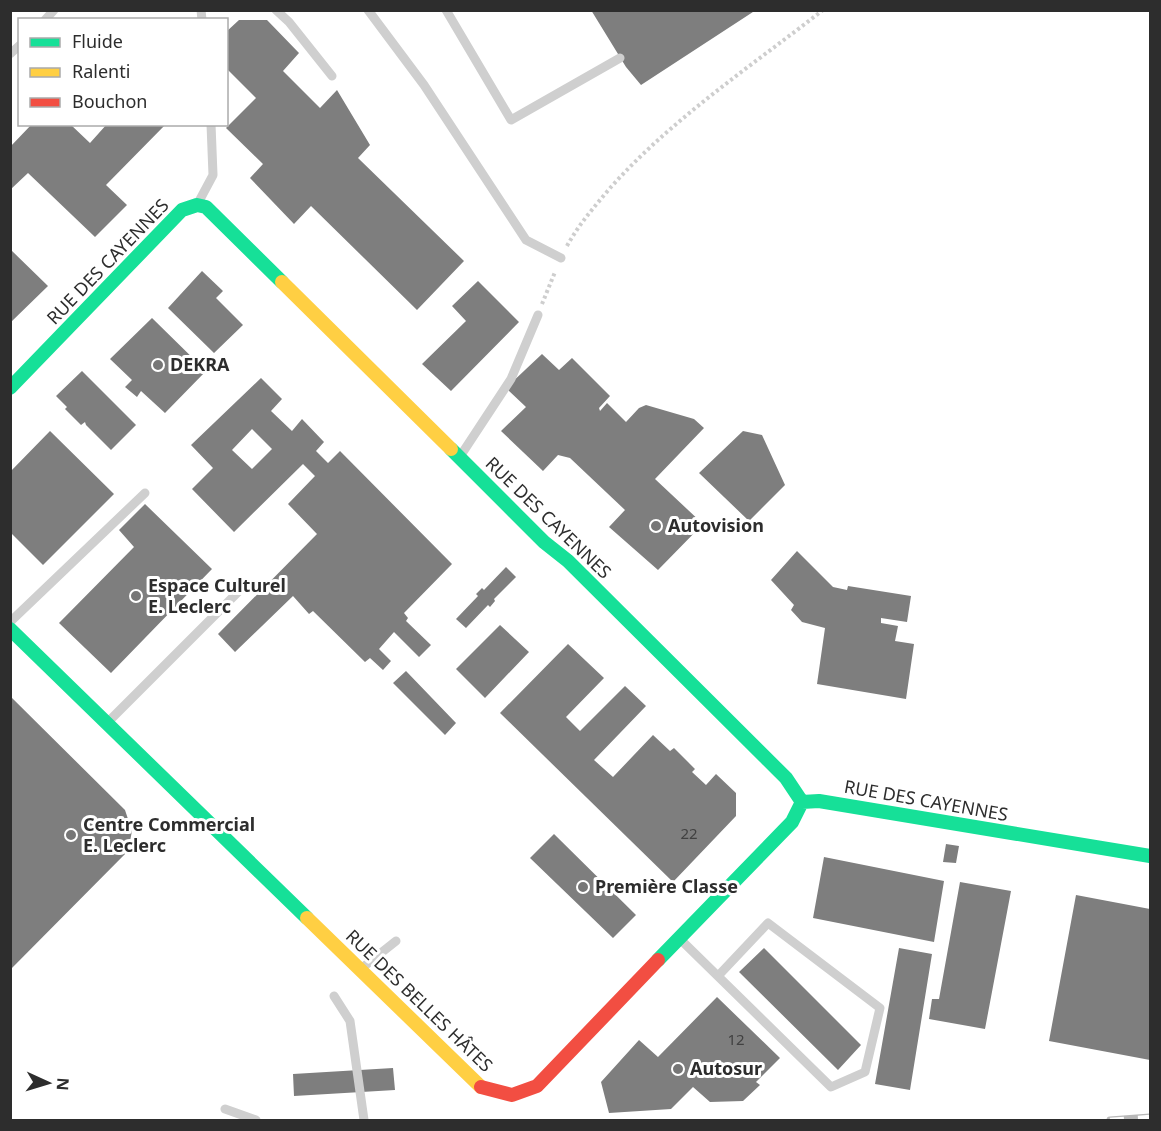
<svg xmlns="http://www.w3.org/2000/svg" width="1161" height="1131" font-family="'Noto Sans',sans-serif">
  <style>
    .building { fill: #7e7e7e; fill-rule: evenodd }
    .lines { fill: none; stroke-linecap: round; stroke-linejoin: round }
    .path { stroke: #cecece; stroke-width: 4; stroke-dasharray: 3 3; stroke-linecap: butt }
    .lane { stroke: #cfcfcf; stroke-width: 9 }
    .fast { stroke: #16e098; stroke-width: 14 }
    .slow { stroke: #ffcf43; stroke-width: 14 }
    .jam { stroke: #f24e42; stroke-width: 14 }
    .rail-casing { stroke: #b8b8b8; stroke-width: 7 }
    .rail { stroke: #fff; stroke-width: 4.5; stroke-dasharray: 14; stroke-linecap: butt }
    .poi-dot { fill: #767676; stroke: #fff; stroke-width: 2 }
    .labels { text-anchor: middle; stroke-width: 6; stroke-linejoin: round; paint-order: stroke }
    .number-label { font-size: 15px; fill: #414141 }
    .street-label { font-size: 18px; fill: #2d2d2d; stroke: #fff }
    .poi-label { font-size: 18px; font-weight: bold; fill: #2d2d2d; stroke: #fff; text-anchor: start }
  </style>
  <rect width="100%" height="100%" fill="#fff"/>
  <path class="building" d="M591,10H756L641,85L626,67Z
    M239,20H267L299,53L283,71L320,108L337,90L370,145L358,158L464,261L417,310L311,206L294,224L250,178L263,164L226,128L256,98L226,68V32Z
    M32,124H70L90,143L107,124H166L106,185L127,205L95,237L28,173L10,190V147Z
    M10,249L48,286L10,323Z
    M202,271L223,291L216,298L243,325L214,353L168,308Z
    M478,281L519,322L451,391L422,364L466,321L452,306Z
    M152,318L206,371L165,413L141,391L137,397L125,387L132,380L110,359Z
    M542,354L559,370L572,358L610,396L599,408L600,411L607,403L626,422L639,408L646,405L694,419L704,428L655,479L703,524L658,570L609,527L625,510L570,458L558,455L543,471L501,431L526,407L506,388Z
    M82,371L136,425L111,450L86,425L85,422L81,425L65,409L67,407L56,396Z
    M261,378L282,399L271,411L292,431L302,419L324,442L316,451L328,463L340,451L452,564L404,613L408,618L406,621L431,645L419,657L394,632L379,649L391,661L383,670L370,658L365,662L313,611L309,614L293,596L235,652L218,634L317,534L288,504L315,476L303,464L234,532L192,489L213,468L191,445ZM252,429L272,449L252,469L232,450Z
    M50,431L114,494L43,565L10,532V472Z
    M743,431L762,435L785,485L749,521L699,473Z
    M145,504L212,569L111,673L59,623L134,547L119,530Z
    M797,551L833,587L847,590L848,586L911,596L907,622L881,618V623L898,626L895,641L914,644L906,699L817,684L825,628L802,622L791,610L794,605L771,580Z
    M506,567L516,577L494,599L495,601L490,607L488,605L466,628L456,619L478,596L476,594L482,588L484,590Z
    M500,625L529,652L485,698L456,669Z
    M568,644L604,678L566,717L580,731L625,686L646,706L594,760L613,777L653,735L670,751L674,748L695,769L692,772L706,785L716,774L736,793V816L673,882L500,713Z
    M406,671L456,723L445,735L393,683Z
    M10,696L125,810L132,831L128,851L10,970Z
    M554,834L636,915L613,938L530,858Z
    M946,844L959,846L956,863L943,862Z
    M824,857L944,881L934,942L813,918Z
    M960,882L1011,891L985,1029L929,1019L932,999H939Z
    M1076,895L1150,909V1060L1049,1041Z
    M764,948L861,1045L838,1070L739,972Z
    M899,948L932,954L910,1090L875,1084Z
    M717,997L780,1058L756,1082L760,1085L743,1101L710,1102L693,1087L671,1109L609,1113L601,1082L639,1040L658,1057Z
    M393,1068L395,1090L294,1096L293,1074Z"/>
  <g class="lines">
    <path class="path" d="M567,246C579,224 595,206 611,187C673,118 750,67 823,10
      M542,304L555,272"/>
    <path class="lane" d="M201,10L202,20
      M276,10L289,22L332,76
      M368,10L424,85L526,240L561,258
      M446,10L511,120L620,58
      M45,20L54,10
      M10,54L20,45
      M198,203L213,175L211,124
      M461,455L511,379L538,315
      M10,622L145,493
      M109,721L243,587
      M682,941L831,1087L865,1072L880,1008L768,923L718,976
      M362,968L396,941
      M334,996L350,1021L364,1120
      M225,1109L256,1120"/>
    <path class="fast" d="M10,388L182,210L197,205L206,207L282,282
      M451,449L544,542L568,561L786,778L802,802
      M10,629L307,918
      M802,802L819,801L1150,856
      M658,960L792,822L802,802"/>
    <path class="slow" d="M282,282L451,449
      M307,918L481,1087"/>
    <path class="jam" d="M481,1087L512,1095L537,1086L658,960"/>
    <g class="rail-casing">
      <path id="rail" d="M1110,1120L1150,1117"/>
    </g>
    <use href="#rail" class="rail"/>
  </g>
  <g class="poi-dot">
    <circle cx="158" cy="365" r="6"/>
    <circle cx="656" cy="526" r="6"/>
    <circle cx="136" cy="596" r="6"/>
    <circle cx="71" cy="835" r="6"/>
    <circle cx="583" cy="887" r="6"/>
    <circle cx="678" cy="1069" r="6"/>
  </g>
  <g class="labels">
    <g class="number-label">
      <text x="689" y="839">22</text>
      <text x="736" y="1045">12</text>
    </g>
    <g class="street-label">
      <text transform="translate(108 262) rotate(-46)" y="6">RUE DES CAYENNES</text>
      <text transform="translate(548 518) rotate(44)" y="6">RUE DES CAYENNES</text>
      <text transform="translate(926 801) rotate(10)" y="6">RUE DES CAYENNES</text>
      <text transform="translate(419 1001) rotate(44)" y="6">RUE DES BELLES HÂTES</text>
    </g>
    <g class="poi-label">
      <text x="170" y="371">DEKRA</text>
      <text x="668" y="532">Autovision</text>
      <text x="148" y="592">Espace Culturel<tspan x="148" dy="21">E. Leclerc</tspan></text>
      <text x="83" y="831">Centre Commercial<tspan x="83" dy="21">E. Leclerc</tspan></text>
      <text x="595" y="893">Première Classe</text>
      <text x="690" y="1075">Autosur</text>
    </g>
  </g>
  <rect width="1161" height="1131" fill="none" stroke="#2d2d2d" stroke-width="24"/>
  <rect x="18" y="18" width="210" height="108" fill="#ffffff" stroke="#ababab" stroke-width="1.5"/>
  <rect x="30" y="38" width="30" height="9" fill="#16e098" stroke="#ababab" stroke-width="1.5"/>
  <text x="72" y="48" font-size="18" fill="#2d2d2d">Fluide</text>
  <rect x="30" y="68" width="30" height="9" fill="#ffcf43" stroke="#ababab" stroke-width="1.5"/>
  <text x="72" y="78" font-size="18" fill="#2d2d2d">Ralenti</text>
  <rect x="30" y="98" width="30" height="9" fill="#f24e42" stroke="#ababab" stroke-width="1.5"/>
  <text x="72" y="108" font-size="18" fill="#2d2d2d">Bouchon</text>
  <g transform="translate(48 1083) rotate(94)" stroke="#ffffff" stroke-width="4.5" paint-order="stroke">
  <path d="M0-4.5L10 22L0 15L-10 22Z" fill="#2d2d2d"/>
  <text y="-9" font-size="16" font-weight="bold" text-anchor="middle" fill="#2d2d2d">N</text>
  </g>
</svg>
